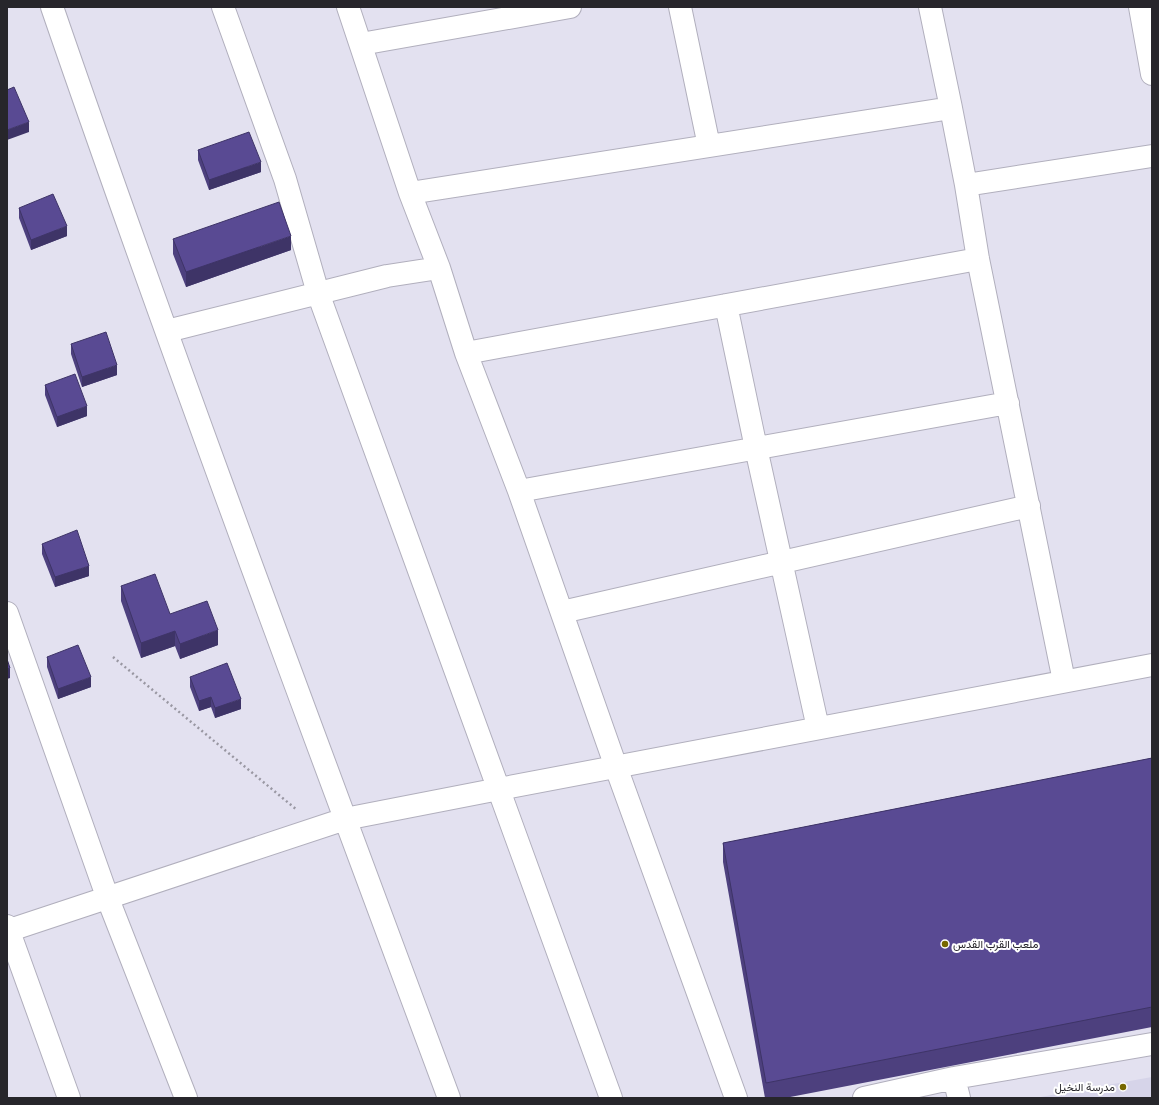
<svg xmlns="http://www.w3.org/2000/svg" width="1159" height="1105" font-family="'PT Serif',Vazirmatn,serif">
  <style>
    .built { fill: #d6d4e9 }
    .lines { fill: none; stroke-linecap: round; stroke-linejoin: round }
    .minor-casing { stroke: #b1afbd; stroke-width: 24 }
    .path { stroke: #9997a2; stroke-width: 2.5; stroke-dasharray: 2 3; stroke-linecap: butt }
    .minor { stroke: #fff; stroke-width: 22 }
    .wall { fill: #4d407e }
    .shaded-wall { fill: #3e3467 }
    .building { fill: #594a93; stroke: #3e3467 }
    .poi-dot { fill: #776800; stroke: #fff; stroke-width: 1.5 }
    .labels { text-anchor: middle; stroke-width: 4; stroke-linejoin: round; paint-order: stroke }
    .poi-label { font-size: 11px; fill: #27262b; stroke: #fff; text-anchor: start }
  </style>
  <rect width="100%" height="100%" fill="#e3e1f0"/>
  <path class="built" d="M1152,1077V1098H1035Z"/>
  <g class="lines">
    <g class="minor-casing">
      <path id="minor" d="M52,7C178,373 314,735 449,1098
        M223,7L285,179L318,293L611,1098
        M348,7L410,193L439,268L466,353L519,491L616,767L736,1098
        M680,7L709,146
        M930,7L951,108
        M1140,7L1152,74
        M361,44L570,7
        M966,185L1152,156
        M410,193L951,108L966,185L978,259L1064,681
        M726,305L756,448L818,728
        M167,331L387,276L439,268
        M466,353L978,259
        M519,491L1008,403
        M562,612L1029,506
        M7,613L108,899L186,1098
        M7,926L69,1098
        M7,931L345,819L499,789L1152,665
        M954,1078L1152,1044
        M864,1098L954,1078L959,1098"/>
    </g>
    <path class="path" d="M113,657L297,810"/>
    <use href="#minor" class="minor"/>
  </g>
  <path class="wall" d="M198,150L261,172L209,190L198,160Z
    M19,208L67,236L31,250L19,218Z
    M173,239L291,250L186,287L173,254Z
    M71,344L117,375L82,387L71,354Z
    M45,385L87,416L57,427L45,395Z
    M42,544L89,576L55,587L42,554Z
    M121,586L170,614L218,645L180,659L175,646L141,658L121,601Z
    M47,657L91,687L58,699L47,667Z
    M190,677L241,709L215,718L211,707L199,711L190,687Z
    M1152,758V1027L785,1098H765L723,862V843Z"/>
  <path class="shaded-wall" d="M29,122V132L7,140V130Z
    M261,162V172L209,190V180Z
    M67,226V236L31,250V240Z
    M291,236V250L186,287V272Z
    M117,365V375L82,387V377Z
    M87,406V416L57,427V417Z
    M89,566V576L55,587V577Z
    M218,630V645L180,659V644Z
    M175,631V646L141,658V643Z
    M10,668V678L7,679V669Z
    M91,677V687L58,699V689Z
    M211,697V707L199,711V701Z
    M241,699V709L215,718V708Z"/>
  <path class="building" d="M14,87L29,122L7,130V90Z
    M249,132L261,162L209,180L198,150Z
    M53,194L67,226L31,240L19,208Z
    M279,202L291,236L186,272L173,239Z
    M106,332L117,365L82,377L71,344Z
    M75,374L87,406L57,417L45,385Z
    M77,530L89,566L55,577L42,544Z
    M155,574L170,614L207,601L218,630L180,644L175,631L141,643L121,586Z
    M78,645L91,677L58,689L47,657Z
    M7,659L10,668L7,669Z
    M227,663L241,699L215,708L211,697L199,701L190,677Z
    M1152,758V1007L766,1083L723,843Z"/>
  <g class="poi-dot">
    <circle cx="945" cy="944" r="4"/>
    <circle cx="1123" cy="1087" r="4"/>
  </g>
  <g class="labels">
    <g class="poi-label">
      <text x="953" y="948">ملعب القرب القدس</text>
      <text x="1115" y="1091" text-anchor="end">مدرسة النخيل</text>
    </g>
  </g>
  <rect width="1159" height="1105" fill="none" stroke="#27262b" stroke-width="16"/>
</svg>
